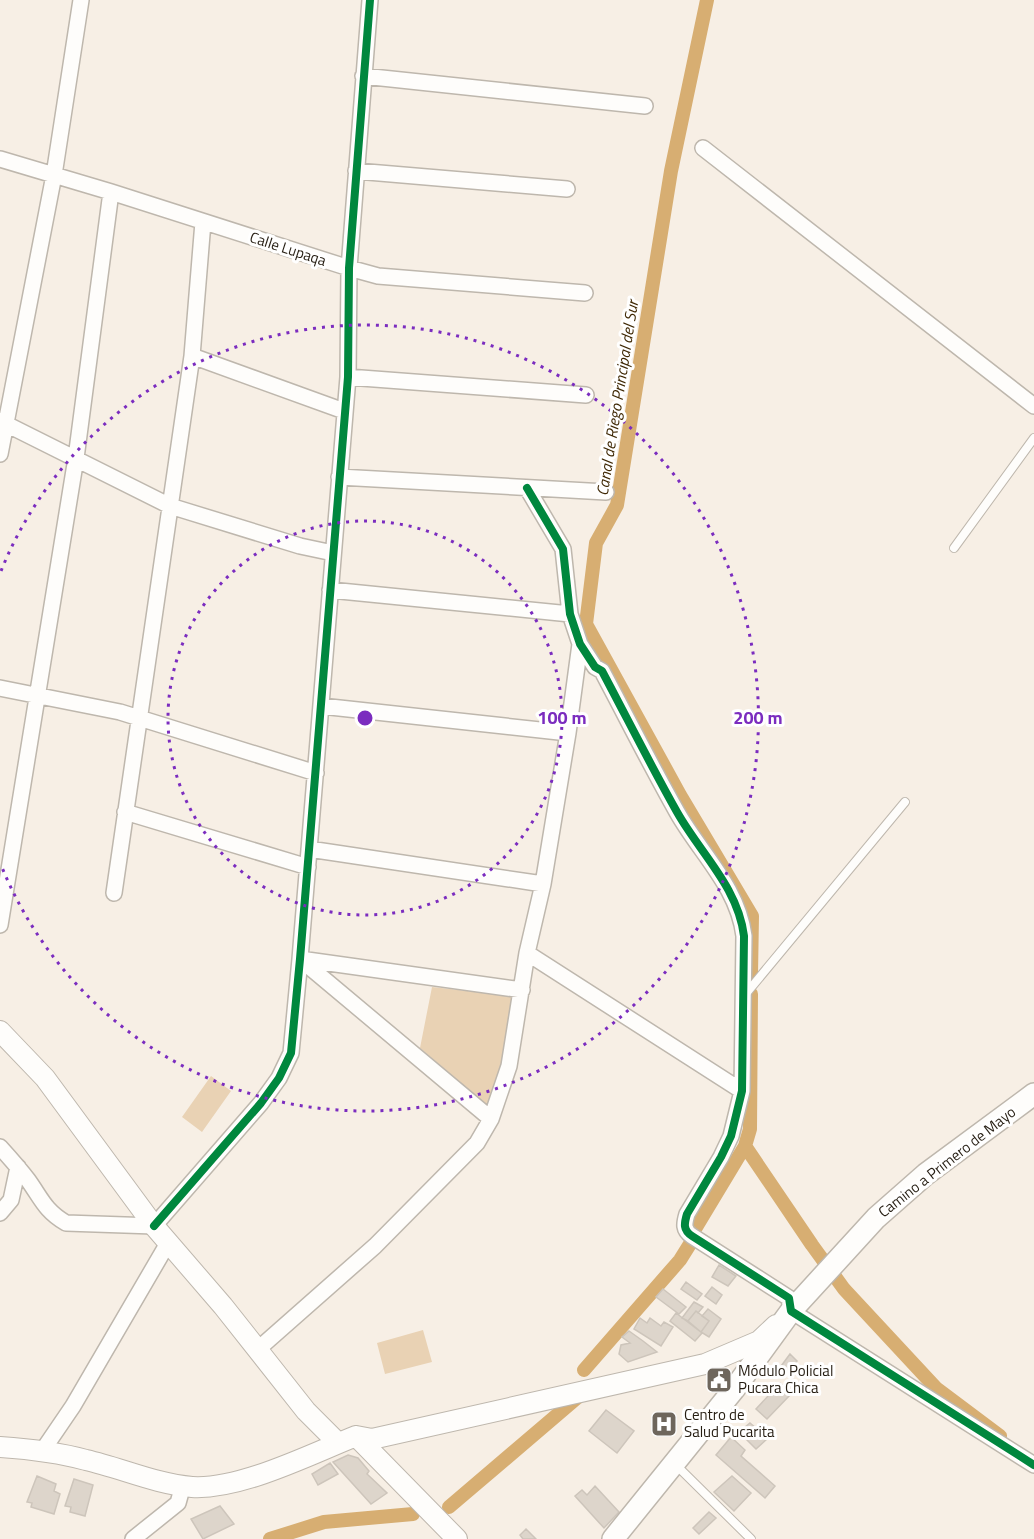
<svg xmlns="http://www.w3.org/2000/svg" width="1034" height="1539" font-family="'Titillium Web',sans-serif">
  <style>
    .green { fill: #e9d2b4 }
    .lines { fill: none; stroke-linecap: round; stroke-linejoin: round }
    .canal { stroke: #d7ae72; stroke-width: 14 }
    .building { fill: #ddd5cb; stroke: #cdc5bb; stroke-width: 1.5 }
    .service-casing { stroke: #beb7ad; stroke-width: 10 }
    .minor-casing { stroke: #beb7ad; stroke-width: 18 }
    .tertiary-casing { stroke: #beb7ad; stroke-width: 22 }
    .secondary-casing { stroke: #beb7ad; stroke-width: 24 }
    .service { stroke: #fefdfb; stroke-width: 8 }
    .minor { stroke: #fefdfb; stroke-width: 15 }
    .tertiary { stroke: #fefdfb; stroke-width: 20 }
    .secondary { stroke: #fefdfb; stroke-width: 21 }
    .cycleway-casing { stroke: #fff; stroke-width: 11 }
    .cycleway { stroke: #00873e; stroke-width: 8 }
    .ring { fill: none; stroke: #7b2cbf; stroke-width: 3; stroke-dasharray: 3 6 }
    .labels { text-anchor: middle; stroke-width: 6; stroke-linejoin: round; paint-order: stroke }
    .street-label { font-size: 15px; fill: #251d12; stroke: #fff }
    .poi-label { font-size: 15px; fill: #251d12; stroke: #fff; text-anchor: start }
    .water-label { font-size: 16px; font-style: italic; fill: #3f2804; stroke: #fff }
    .centre { fill: #7b2cbf; stroke: #fff; stroke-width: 3 }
    .ring-label { font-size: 18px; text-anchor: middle; font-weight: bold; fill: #7b2cbf; stroke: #fff; stroke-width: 6; stroke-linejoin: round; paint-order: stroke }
  </style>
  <rect width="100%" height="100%" fill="#f7efe5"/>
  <path class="green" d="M432,987L512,996L502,1070L488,1107L420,1048Z
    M211,1076L231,1091L202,1132L182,1117Z
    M423,1330L432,1362L385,1374L377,1343Z"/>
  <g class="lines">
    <path class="canal" d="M707,0L671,171L617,505L596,543L586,624L680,795L752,916L751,974
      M751,994L750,1129L745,1146L812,1245L844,1289L936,1388L1000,1436
      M584,1370L680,1260L690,1244L695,1229L745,1146
      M449,1507L578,1397
      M270,1539L324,1522L413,1514"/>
  </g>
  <path class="building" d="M719,1265L736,1276L728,1286L712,1277Z
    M686,1282L702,1294L697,1300L681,1289Z
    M712,1287L722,1295L716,1304L705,1296Z
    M663,1289L686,1307L679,1314L656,1297Z
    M694,1302L703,1307L698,1313L696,1311L688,1321L682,1318Z
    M708,1309L721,1319L709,1337L701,1332L709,1321L702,1316Z
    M696,1311L709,1321L701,1332L688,1321Z
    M676,1313L702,1333L695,1341L670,1321Z
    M640,1318L647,1323L650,1318L661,1326L664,1322L673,1327L661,1346L634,1329Z
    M629,1331L643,1341L657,1352L628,1362L619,1354L621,1345L630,1343L622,1337Z
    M790,1354L797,1361L782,1378L776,1373Z
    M725,1372L726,1385L712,1386L711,1373Z
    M780,1383L791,1394L767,1419L756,1409Z
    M606,1410L634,1431L617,1453L589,1431Z
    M750,1423L768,1438L756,1449L739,1432Z
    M731,1437L745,1450L741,1456L775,1486L765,1498L716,1455Z
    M348,1455L358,1458L369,1471L367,1474L387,1493L371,1504L333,1462Z
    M330,1463L338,1474L318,1485L312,1474Z
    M37,1476L56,1484L54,1491L60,1494L54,1514L31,1507L32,1503L27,1502Z
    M732,1476L751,1493L734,1511L714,1492Z
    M74,1479L93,1485L85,1516L70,1512L71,1507L65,1506Z
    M595,1486L619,1512L604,1528L575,1496L582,1490L587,1495Z
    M220,1506L234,1524L203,1539L191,1519Z
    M709,1512L716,1518L699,1534L693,1528Z
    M526,1529L536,1539H523L520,1535Z"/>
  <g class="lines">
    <g class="service-casing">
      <path id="service" d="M954,548L1034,438
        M744,996L905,802
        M675,1464L751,1539"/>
    </g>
    <g class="minor-casing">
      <path id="minor" d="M363,76L645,106
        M703,148L1034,406
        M0,159L111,192L349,268L378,276L585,293
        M356,171L567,189
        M192,356L344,411
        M348,377L586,395
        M0,421L170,506L300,546L333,553
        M0,454L54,175L81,0
        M339,477L606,492
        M527,488L563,549L570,614L580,644L595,667L602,671C627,718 651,766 677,812C700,853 738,887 744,936L742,1091L731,1136L721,1157L687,1214C684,1224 683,1230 692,1236L789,1298L791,1311L1034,1465
        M330,590L570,614
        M0,688L120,712L316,773
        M321,706L568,733
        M125,812L308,867
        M309,849L543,884
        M114,893L192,356L203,222
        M0,925L76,458L111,192
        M527,953L742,1091
        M491,1119L300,959L522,990
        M0,1147C10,1158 19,1168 28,1180C41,1198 45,1211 66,1223L154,1226L261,1103L279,1078L291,1053L300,959L348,377L349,268L370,0
        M0,1213L11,1200L18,1167
        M257,1350L375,1246L477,1143L491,1119L509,1066L527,953L543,884L568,733L580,644
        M43,1450L73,1406L168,1243
        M133,1539L178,1503L183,1485"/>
    </g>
    <g class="tertiary-casing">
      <path id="tertiary" d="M0,1031L45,1078L154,1226L223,1306L306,1411L338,1443
        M356,1436L457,1539
        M0,1447C29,1449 57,1452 86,1460C121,1468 156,1484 192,1487C240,1490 311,1454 356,1436L372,1439L705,1364L759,1341L776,1325"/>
    </g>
    <g class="secondary-casing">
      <path id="secondary" d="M613,1539L735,1388L791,1311L876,1218L926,1174L1034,1094"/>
    </g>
    <use href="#service" class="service"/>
    <use href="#minor" class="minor"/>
    <use href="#tertiary" class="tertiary"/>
    <use href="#secondary" class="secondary"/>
    <g class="cycleway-casing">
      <path id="cycleway" d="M527,488L563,549L570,614L580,644L595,667L602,671C627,718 651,766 677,812C700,853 738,887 744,936L742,1091L731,1136L721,1157L687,1214C684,1224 683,1230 692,1236L789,1298L791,1311L1034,1465
        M154,1226L261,1103L279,1078L291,1053L300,959L348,377L349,268L370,0"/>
    </g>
    <use href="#cycleway" class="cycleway"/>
  </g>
  <g class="ring">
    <circle cx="365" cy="718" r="197"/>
    <path d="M1 571A393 393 0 1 1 1 865"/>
  </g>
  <defs>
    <g id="civic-square" transform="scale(1.35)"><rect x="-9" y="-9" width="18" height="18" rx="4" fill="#6e665c" stroke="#fff"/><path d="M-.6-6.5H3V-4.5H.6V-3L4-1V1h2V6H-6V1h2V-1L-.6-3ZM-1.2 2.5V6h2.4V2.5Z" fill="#fff"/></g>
    <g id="hospital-square" transform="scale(1.35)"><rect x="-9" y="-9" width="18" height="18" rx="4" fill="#6e665c" stroke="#fff"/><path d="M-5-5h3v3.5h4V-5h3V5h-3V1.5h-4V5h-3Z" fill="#fff"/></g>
  </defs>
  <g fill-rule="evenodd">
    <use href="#civic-square" x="719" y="1380"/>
    <use href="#hospital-square" x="664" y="1424"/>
  </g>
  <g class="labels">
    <g class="street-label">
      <text transform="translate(288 249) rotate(18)" y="5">Calle Lupaqa</text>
      <text transform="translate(947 1162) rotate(-38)" y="5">Camino a Primero de Mayo</text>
    </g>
    <g class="poi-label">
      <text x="738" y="1376">Módulo Policial<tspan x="738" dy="17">Pucara Chica</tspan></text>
      <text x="684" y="1420">Centro de<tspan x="684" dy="17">Salud Pucarita</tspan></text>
    </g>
    <g class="water-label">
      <text transform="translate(617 398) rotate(-81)" y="6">Canal de Riego Principal del Sur</text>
    </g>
  </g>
  <circle cx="365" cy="718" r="9" class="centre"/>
  <g class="ring-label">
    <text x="562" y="724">100 m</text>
    <text x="758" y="724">200 m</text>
  </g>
</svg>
